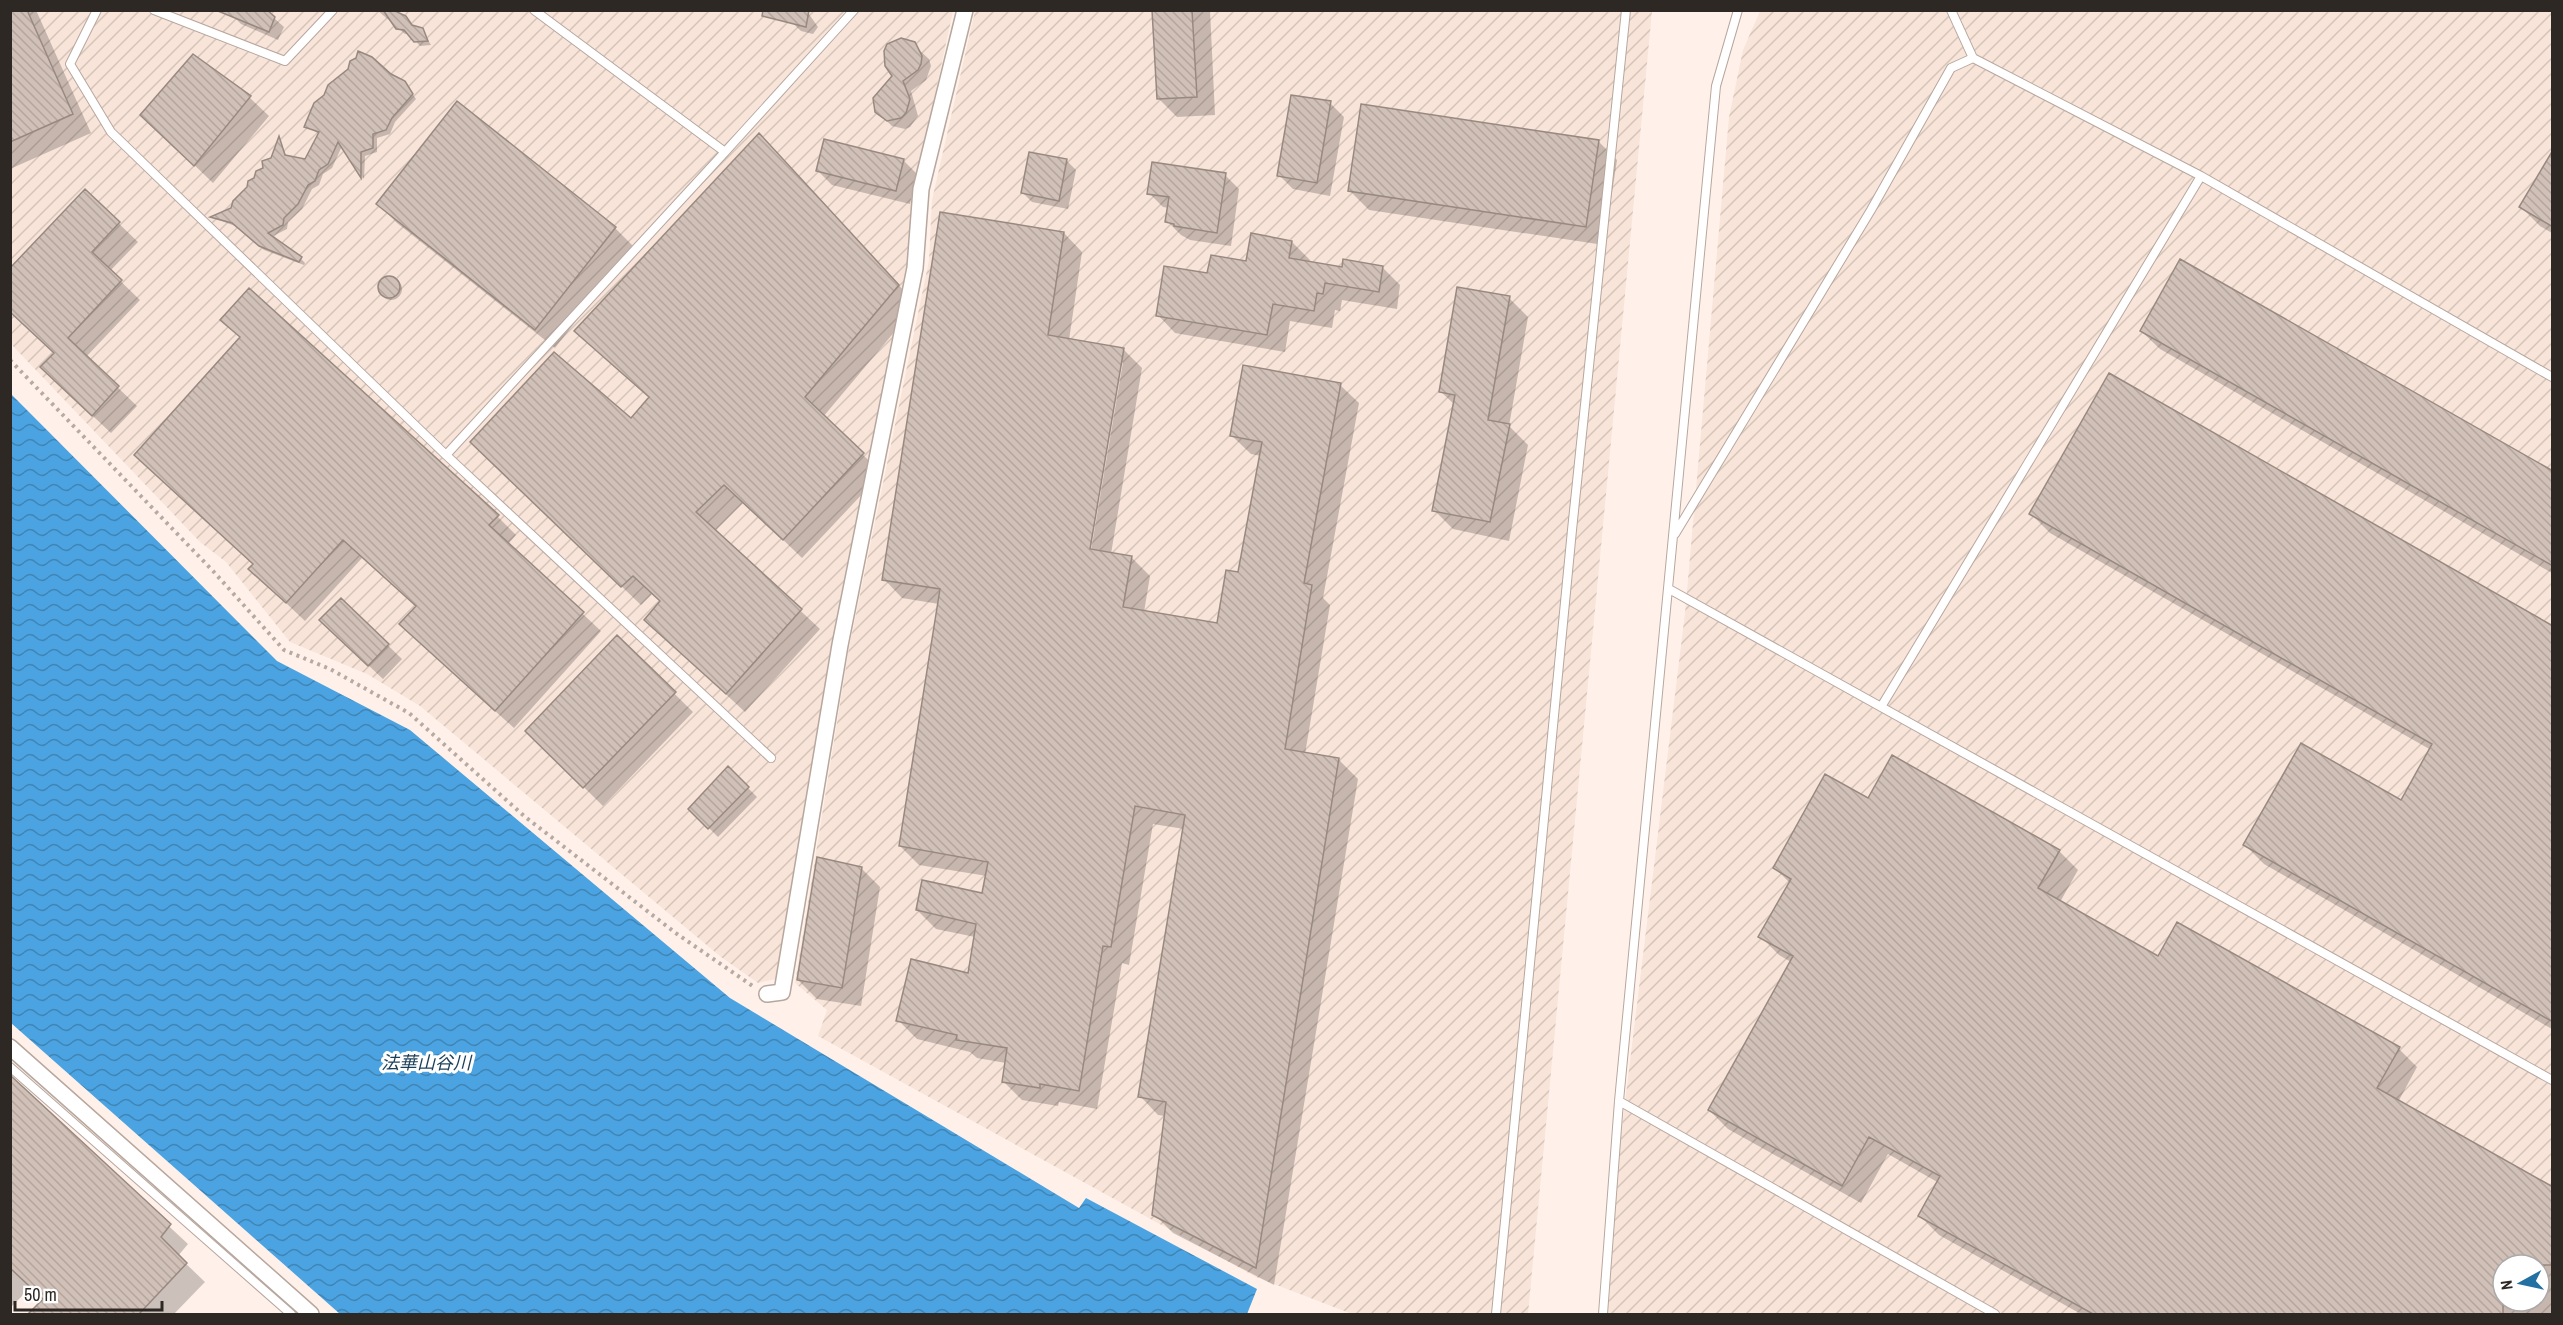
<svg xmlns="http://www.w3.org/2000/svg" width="2563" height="1325" font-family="'Archivo Narrow','Noto Sans JP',sans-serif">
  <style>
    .industrial { fill: url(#industrial-furrows); fill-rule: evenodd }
    .water { fill: url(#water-waves) }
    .shadow { fill: #0003; fill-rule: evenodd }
    .building { fill: url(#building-back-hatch); stroke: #988980; stroke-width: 1.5 }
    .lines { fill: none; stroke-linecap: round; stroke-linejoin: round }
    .service-casing { stroke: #b7a79e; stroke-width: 10 }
    .minor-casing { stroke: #b7a79e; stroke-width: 18 }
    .path { stroke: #b6aba4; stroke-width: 4; stroke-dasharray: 3 4.5; stroke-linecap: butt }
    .service { stroke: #fff; stroke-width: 8 }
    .minor { stroke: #fff; stroke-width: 15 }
    .labels { text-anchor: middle; stroke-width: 6; stroke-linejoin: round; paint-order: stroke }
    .water-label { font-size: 18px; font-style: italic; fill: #1a3f59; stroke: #fff }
  </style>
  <defs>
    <pattern id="industrial-furrows" width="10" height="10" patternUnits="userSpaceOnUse" patternTransform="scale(1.5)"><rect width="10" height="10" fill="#f8e4d9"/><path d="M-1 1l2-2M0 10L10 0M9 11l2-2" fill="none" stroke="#d5c4ba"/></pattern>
    <pattern id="water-waves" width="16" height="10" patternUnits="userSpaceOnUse" patternTransform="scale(1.5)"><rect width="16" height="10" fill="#4ba3e1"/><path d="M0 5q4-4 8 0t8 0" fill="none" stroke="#3f85b6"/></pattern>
    <pattern id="building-back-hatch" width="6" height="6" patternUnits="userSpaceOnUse" patternTransform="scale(1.5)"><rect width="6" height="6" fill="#d1c0b7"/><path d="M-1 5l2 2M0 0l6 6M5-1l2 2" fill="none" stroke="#b4a59d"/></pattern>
  </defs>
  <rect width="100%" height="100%" fill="#fff1e9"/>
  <path class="industrial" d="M11,11H953L916,183L913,253L776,979L758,983L721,957L420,706L367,674L290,642L226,562L200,542L11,344Z
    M975,11H1652L1528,1314H1352L1256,1277L818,1036L827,1010L795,983L849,648L929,260L932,200Z
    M1760,11H2552V1314H1599L1685,613L1729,117L1743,50ZM2503,1265H2539V1301H2503Z"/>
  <path class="water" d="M11,394L277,661L410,730L730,998L1079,1208L1086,1198L1257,1289L1247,1314H340L11,1023Z"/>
  <path class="shadow" d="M10,10H36L91,133L10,169Z
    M235,10H265L284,27L278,40L241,24L232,15Z
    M377,10H394L415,32L422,30L431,45L420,46L409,34H405Z
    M806,10L818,27L813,34L801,31L785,16Z
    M1154,10H1210L1215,115L1177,117L1158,98Z
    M908,40L929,59L931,66L926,80L911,91L918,116L910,127L905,129L892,126L877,112L894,76V41Z
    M193,56L250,98L269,116L213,183L161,133Z
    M390,75L404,82L416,99L395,122L390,134L377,138V152L365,156L364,179L342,146L332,168L323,174L319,185L312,189L302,209L288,222L287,229L271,237L301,259L305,263L304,265L264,250L238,227L213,218L232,209L272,159L279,139L287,157L306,161L319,134L306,126Z
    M457,103L615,228L634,247L555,348L397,223L378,204Z
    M1330,103L1344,117L1330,196L1293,189L1279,175Z
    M1598,141L1617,160L1604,245L1369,210L1350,191Z
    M778,154L917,305L823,417L882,473L802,558L744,502L715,531L820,629L745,712L646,620L662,602L652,594L641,605L491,461L631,420L650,398L576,331Z
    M2552,154V233L2540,226L2521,207Z
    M903,160L917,174L910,204L832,185L818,171Z
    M1067,161L1076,170L1068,209L1032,202L1023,193Z
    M1225,175L1239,189L1231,246L1190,240L1181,235L1167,221L1169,208L1163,207L1149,193Z
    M85,191L138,242L110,271L140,300L86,357L137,406L111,433L61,386L55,353Z
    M1064,233L1082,252L1069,340L1123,349L1142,368L1111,554L1131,557L1150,576L1144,612L1218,625L1239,574L1261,456L1251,454L1232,436L1340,385L1359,403L1323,598L1330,605L1305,754L1339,760L1358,779L1274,1285L1173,1233L1154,1214L1166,1116L1158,1115L1140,1096L1184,829L1153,824L1129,965L1122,963L1097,1109L1059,1102L1058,1106L1022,1100L1003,1081L1006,1063L977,1058L970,1052L917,1039L898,1020L969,975L975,937L936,929L917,910L983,895L987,876L919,865L900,846L939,604L902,598L884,579ZM1120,362H1123L1090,556H1087Z
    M1292,242L1310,260L1309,263L1343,269L1382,267L1400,285L1397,309L1342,300L1340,311L1335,310L1332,328L1290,321L1285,352L1175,333L1158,315L1209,275L1248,262Z
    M380 289a11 11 0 1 1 22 0a11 11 0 1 1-22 0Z
    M1509,298L1528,317L1509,426L1528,445L1509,541L1453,529L1434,510L1455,405L1440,391Z
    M223,320L497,516L516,535L508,544L601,631L514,728L420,643L417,607L362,558L305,621L250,569L255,565L136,455L241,338Z
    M2141,331L2552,472V573L2160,349Z
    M2031,514L2552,628V1029L2264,864L2245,845L2402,802L2431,750L2050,533Z
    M341,600L402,659L383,679L335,634Z
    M617,637L693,712L603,806L527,731Z
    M729,769L757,797L718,837L690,809Z
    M1869,800L2059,851L2078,870L2060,902L2159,958L2399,1049L2417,1067L2398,1102L2552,1188V1314H2081L1939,1235L1920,1216L1939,1183L1888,1154L1861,1203L1728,1129L1709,1110L1791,962L1779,955L1760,936L1790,883L1775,868ZM2503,1265H2539V1301H2503Z
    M861,868L880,887L861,1006L817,999L798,980Z
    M10,1078L188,1244L178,1256L205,1282L174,1314H30L45,1299L31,1287L10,1308Z"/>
  <path class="building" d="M10,10H27L73,114L10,142Z
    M267,10L275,17L269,32L218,11Z
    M383,10H393L406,16L412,25L423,28L428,41L414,42L404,30L396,29Z
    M763,10H809L806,27L762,16Z
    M1152,10H1192L1197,97L1157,99Z
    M901,38L915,42L922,56L921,64L918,70L903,81L910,99L906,113L901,118L887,121L875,112L873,98L892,76L885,66L884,51L887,44Z
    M358,51L372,57L391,74L405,81L413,94L392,118L386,130L373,134V148L361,152V178L338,142L328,164L319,170L315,181L308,185L298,204L284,218L283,225L268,233L302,257L299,262L259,246L232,223L210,217L231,208L233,201L247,187L248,181L254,178L256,171L263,168L262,161L271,158L279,136L285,155L305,159L319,132L304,127L314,103L324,95L328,85L348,69L350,61L356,58Z
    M193,54L251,96L194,166L140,115Z
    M1291,95L1331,101L1317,183L1277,176Z
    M457,101L616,227L535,330L376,204Z
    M1361,104L1599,140L1586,227L1348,191Z
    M759,133L899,285L805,397L864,453L783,540L724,485L696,512L802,609L726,694L644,620L660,601L633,576L621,587L470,442L554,352L631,418L649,397L574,331Z
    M824,139L904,159L896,191L816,171Z
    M2553,150V227L2519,207Z
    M1029,152L1067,159L1059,201L1021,193Z
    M1152,162L1226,173L1217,233L1174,226V224L1165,222L1169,197L1147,194Z
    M85,189L120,222L92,252L122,280L68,338L119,386L92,416L40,367L54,353L10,312V268Z
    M940,212L1064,232L1048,335L1124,348L1090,549L1132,556L1123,607L1217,623L1226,570L1238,572L1262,442L1230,436L1243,365L1341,383L1304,583L1312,585L1285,749L1339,758L1256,1268L1152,1215L1166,1102L1138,1097L1185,815L1135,806L1111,947L1103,946L1079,1091L1040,1084V1088L1002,1082L1007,1048L956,1040L957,1035L896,1021L911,959L968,973L976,924L916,910L922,880L982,893L988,862L899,846L940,589L882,580Z
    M1251,233L1292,241L1289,258L1342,267L1343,259L1383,266L1379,292L1325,283L1323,294L1317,293L1314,311L1273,304L1267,335L1156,316L1164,266L1207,273L1211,255L1246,261Z
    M2180,259L2553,471V566L2140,331Z
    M378 287a11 11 0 1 1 22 0a11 11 0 1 1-22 0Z
    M1457,287L1510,296L1488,420L1510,424L1490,522L1432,511L1455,395L1439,392Z
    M249,288L499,515L489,525L584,612L495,711L399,624L416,606L343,540L286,603L248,569L253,564L134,455L240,337L220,320Z
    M2109,373L2553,626V1022L2243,845L2301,743L2401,800L2432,744L2029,514Z
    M341,598L389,644L368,666L319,620Z
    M617,635L676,692L583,788L525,731Z
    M1892,755L2060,850L2038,888L2158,956L2177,922L2400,1047L2377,1088L2553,1187V1265H2503V1314H2093L1918,1216L1940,1176L1869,1137L1842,1186L1708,1110L1793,956L1758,937L1791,879L1773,868L1825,774L1868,798Z
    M728,766L749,787L708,829L688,809Z
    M817,857L862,867L842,988L797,980Z
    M10,1075L171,1224L161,1237L187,1263L139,1314H28L43,1299L10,1268Z"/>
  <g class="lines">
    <g class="service-casing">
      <path id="service" d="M97,10L70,64L111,132L446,455L771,758
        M154,10L285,61L333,10
        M534,10L725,152L854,10
        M1951,10L1973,58L2201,176L2552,377
        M446,455L725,152
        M1675,534L1871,210L1951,68L1973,58
        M1669,589L2552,1080
        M1881,707L2201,176
        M10,1067L291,1314
        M1619,1101L1995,1314
        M1496,1314L1572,530L1626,10
        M1603,1314L1619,1101L1716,86L1738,10"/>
    </g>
    <g class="minor-casing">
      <path id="minor" d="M767,994L782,992L840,645L915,268L921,189L965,10
        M10,1047L311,1314"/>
    </g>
    <path class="path" d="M10,360L213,571L284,650L330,669L409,713L524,816L677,934L754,987"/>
    <use href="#service" class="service"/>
    <use href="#minor" class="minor"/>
  </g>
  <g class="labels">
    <g class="water-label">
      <text x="426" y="1069">法華山谷川</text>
    </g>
  </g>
  <rect width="2563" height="1325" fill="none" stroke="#2e2825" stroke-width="24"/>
  <g transform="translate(2521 1283) rotate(262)"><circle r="28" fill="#ffffff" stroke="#aba9a8" stroke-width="1.5"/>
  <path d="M0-4.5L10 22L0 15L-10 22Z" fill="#2370a2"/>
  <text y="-9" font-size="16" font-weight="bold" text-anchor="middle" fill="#2e2825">N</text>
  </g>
  <path d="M15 1301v9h147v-9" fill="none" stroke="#2e2825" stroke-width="3"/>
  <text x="24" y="1301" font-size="18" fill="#2e2825" stroke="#ffffff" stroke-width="4.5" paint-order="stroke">50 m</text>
</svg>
